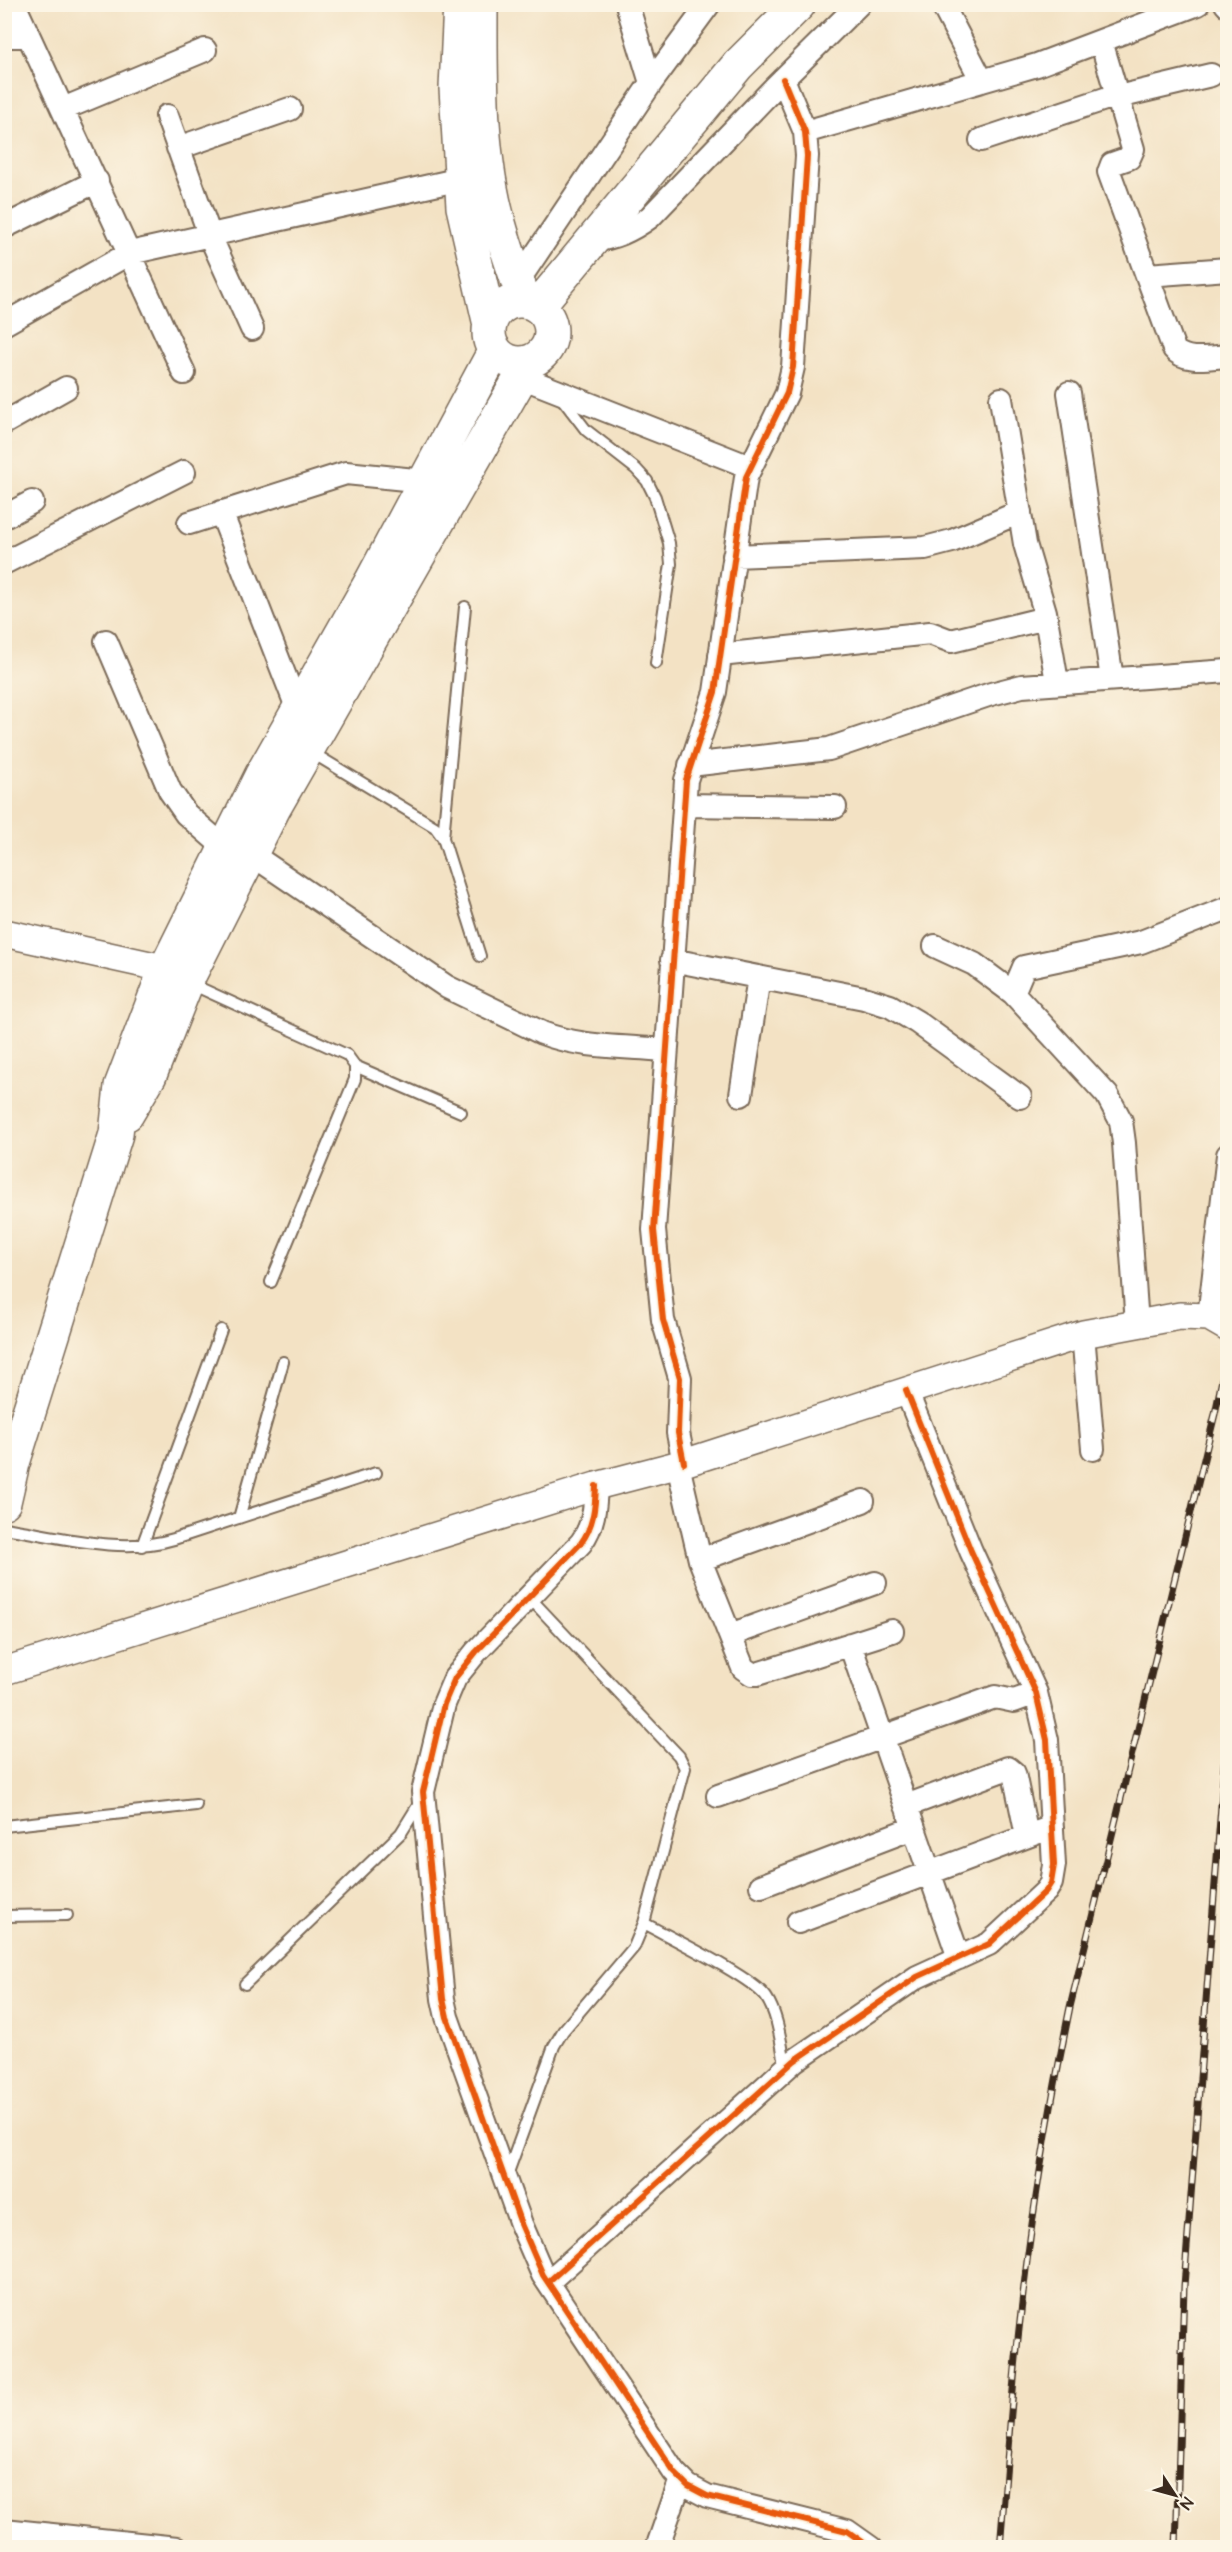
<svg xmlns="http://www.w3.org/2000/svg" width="1232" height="2552" font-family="'Architects Daughter',sans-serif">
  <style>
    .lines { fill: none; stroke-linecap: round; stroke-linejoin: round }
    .service-casing { stroke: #7b6a58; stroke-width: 14 }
    .minor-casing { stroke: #7b6a58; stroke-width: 26 }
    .tertiary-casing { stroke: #7b6a58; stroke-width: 30 }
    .primary-casing { stroke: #7b6a58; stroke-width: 36 }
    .service { stroke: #fff; stroke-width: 10 }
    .minor { stroke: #fff; stroke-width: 22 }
    .tertiary { stroke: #fff; stroke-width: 27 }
    .primary { stroke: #fff; stroke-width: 33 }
    .rail-casing { stroke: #3b2a1e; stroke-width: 7 }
    .rail { stroke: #fcf5e5; stroke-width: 4.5; stroke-dasharray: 14; stroke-linecap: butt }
    .cycleway-casing { stroke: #fcf5e5; stroke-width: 10 }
    .cycleway { stroke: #e8590c; stroke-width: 6 }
  </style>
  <rect width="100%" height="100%" fill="#fcf5e5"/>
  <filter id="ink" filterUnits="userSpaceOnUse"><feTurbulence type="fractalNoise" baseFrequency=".0167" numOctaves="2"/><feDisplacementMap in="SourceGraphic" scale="12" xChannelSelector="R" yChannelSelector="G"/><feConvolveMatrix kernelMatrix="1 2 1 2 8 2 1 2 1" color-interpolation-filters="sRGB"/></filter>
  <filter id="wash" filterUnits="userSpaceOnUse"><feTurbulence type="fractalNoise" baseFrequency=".008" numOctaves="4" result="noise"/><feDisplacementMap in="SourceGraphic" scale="24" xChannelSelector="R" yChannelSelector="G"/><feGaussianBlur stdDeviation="1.35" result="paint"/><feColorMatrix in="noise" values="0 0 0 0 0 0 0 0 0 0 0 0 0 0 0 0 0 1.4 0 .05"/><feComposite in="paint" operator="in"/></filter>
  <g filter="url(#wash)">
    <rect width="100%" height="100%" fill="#f3e2c4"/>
  </g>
  <g filter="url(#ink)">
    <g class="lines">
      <g class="service-casing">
        <path id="service" d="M560,396L586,430L636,469L647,481L655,497L669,543L671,564L656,663
          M311,752L435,827L443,838L480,956
          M443,838L465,607
          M189,983L347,1055L355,1066V1079L271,1282
          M355,1066L461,1112
          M239,1518L283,1362
          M4,1528C57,1536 122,1555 174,1539L376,1473
          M142,1546L221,1330
          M4,1826L196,1805
          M4,1916L67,1915
          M644,1923C671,1938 750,1976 766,1997C779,2016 781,2046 786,2068
          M245,1984L401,1833L419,1804
          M506,2178L554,2046L563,2031L634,1947L644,1923L685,1768L679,1756L529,1597"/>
      </g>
      <g class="minor-casing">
        <path id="minor" d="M14,4L184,373
          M627,4L651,83
          M942,4L982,81
          M1226,4L1228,6
          M4,36H27
          M1101,41L1133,149L1129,158L1112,164L1109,172L1174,349C1185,363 1211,357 1228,356
          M1118,97L1211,75
          M63,109L205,50
          M167,116L210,236L252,329
          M805,132L1037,65L1198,4
          M981,140L1117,95
          M178,148L290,109
          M4,227L97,181
          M591,241C615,238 631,231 650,217L774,88L859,4
          M1147,275L1228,269
          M518,281L651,83L709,4
          M4,324L130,253L461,179
          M521,377L750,467
          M1069,393L1112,679
          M1001,399L1025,544L1045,612L1057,682
          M4,423L66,388
          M221,512L298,710
          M4,517L32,502
          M189,523L346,473L425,481
          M734,556L925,548L952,541L1020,512
          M4,563L184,472
          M106,641L170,791L186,814L225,848
          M720,655L930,633L951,641L1046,618
          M690,765L829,749L991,694L1022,686L1228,671
          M685,805L835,807
          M251,854L447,987L542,1033C580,1048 625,1046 665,1050
          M935,946L974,964L1013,993L1107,1095L1121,1121L1124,1143L1137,1324
          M672,960L864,998L890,1006L917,1022L1020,1097
          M1013,993L1024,967L1141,942L1228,908
          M741,1095L759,977
          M1209,1317L1228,1155
          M1083,1334L1093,1449
          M684,1463L678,1433L680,1378L663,1320L654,1230L686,780L715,692L746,477L787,393L793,367L807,156L805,132L783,79
          M678,1465L700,1560L743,1668L752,1674H757L892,1631
          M596,1486C595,1508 594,1525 581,1543L476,1652L455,1678L444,1704L423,1792L443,1999L447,2017L521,2224L543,2275L674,2472L688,2486L707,2496L847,2531L871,2548
          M700,1560L863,1501
          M730,1635L875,1583
          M850,1644L959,1958
          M718,1796L995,1697L1014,1701L1036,1693
          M906,1806L1008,1768L1014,1773L1027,1836
          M761,1886L913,1828
          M798,1922L1052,1827
          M548,2282L794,2061L917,1977L989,1944L1046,1891L1051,1883L1054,1865L1047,1740L1036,1693L971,1551L906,1390
          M4,2530L177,2548
          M657,2548L681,2479"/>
      </g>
      <g class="tertiary-casing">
        <path id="tertiary" d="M4,933L186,973
          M4,1671L596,1486L684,1463L1083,1334L1180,1316L1209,1317L1228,1328"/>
      </g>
      <g class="primary-casing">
        <path id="primary" d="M460,4L456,88L463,207L490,325
          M481,4C481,77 479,152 499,223C506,249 516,275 524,301
          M489 332a31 31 0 1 1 62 0a31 31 0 1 1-62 0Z
          M538,306L738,65L799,4
          M127,1114L150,1075L190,974L274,808L529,363
          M4,1502L13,1463L116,1134L121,1086L166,968L261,776L371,582L495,350"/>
      </g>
      <use href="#service" class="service"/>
      <use href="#minor" class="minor"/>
      <use href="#tertiary" class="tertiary"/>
      <use href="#primary" class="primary"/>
      <g class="rail-casing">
        <path id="rail" d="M1000,2548C1007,2466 1012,2384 1022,2303C1033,2204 1050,2105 1070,2007L1215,1414L1228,1350
          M1176,2548L1184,2286L1228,1715"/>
      </g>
      <use href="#rail" class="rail"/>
      <g class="cycleway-casing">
        <path id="cycleway" d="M684,1463L678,1433L680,1378L663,1320L654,1230L686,780L715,692L746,477L787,393L793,367L807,156L805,132L783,79
          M596,1486C595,1508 594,1525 581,1543L476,1652L455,1678L444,1704L423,1792L443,1999L447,2017L521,2224L543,2275L674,2472L688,2486L707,2496L847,2531L871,2548
          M548,2282L794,2061L917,1977L989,1944L1046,1891L1051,1883L1054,1865L1047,1740L1036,1693L971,1551L906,1390"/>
      </g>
      <use href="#cycleway" class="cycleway"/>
    </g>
  </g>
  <rect width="1232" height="2552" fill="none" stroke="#fcf5e5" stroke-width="24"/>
  <g transform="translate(1175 2495) rotate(126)" stroke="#fcf5e5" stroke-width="4.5" paint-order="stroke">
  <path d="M0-4.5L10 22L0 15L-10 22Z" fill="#3b2a1e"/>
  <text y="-9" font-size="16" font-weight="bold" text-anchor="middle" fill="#3b2a1e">N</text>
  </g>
</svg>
